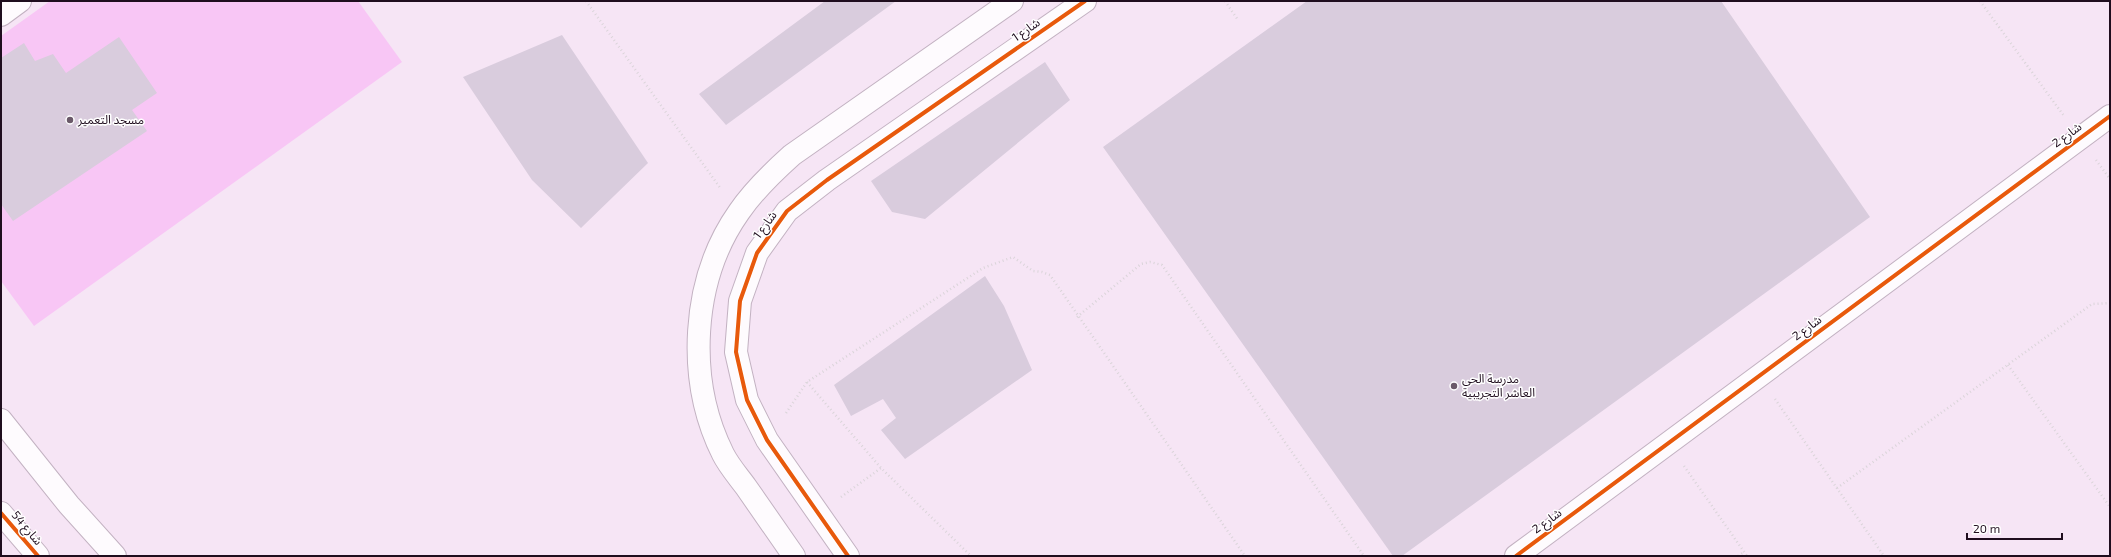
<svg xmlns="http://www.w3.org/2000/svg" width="2111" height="557" font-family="'Exo 2','Noto Sans Arabic',sans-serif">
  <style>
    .green { fill: #f8c6f5 }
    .building { fill: #d9ccdd }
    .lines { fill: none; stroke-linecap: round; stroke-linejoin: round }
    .minor-casing { stroke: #c3b2c2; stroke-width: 24 }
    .path { stroke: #dad4d9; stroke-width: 2.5; stroke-dasharray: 1 3; stroke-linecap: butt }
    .minor { stroke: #fefbfe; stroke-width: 22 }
    .cycleway-casing { stroke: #fff; stroke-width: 6 }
    .cycleway { stroke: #e8590c; stroke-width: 4 }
    .poi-dot { fill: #6a5969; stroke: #fff; stroke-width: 1.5 }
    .labels { text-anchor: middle; stroke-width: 3; stroke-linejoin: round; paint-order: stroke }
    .street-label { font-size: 12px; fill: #1f0d1e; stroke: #fff }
    .poi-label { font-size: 12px; fill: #1f0d1e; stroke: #fff; text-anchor: start }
  </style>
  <rect width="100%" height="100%" fill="#f6e5f5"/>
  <path class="green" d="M50,1H358L402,62L34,326L1,281V36Z"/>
  <path class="building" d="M825,1H896L726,125L699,94Z
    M1307,1H1721L1870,217L1402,556H1393L1103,147Z
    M562,35L648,163L581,228L532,180L463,77Z
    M119,37L157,93L132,110L147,131L13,221L1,204V58L24,43L35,61L53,54L66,73Z
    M1045,62L1070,100L925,219L892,212L871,181Z
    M985,276L1004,306L1032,370L905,459L881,430L896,418L883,399L851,416L834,385Z"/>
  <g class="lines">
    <g class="minor-casing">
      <path id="minor" d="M1,15L20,1
        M1,420L69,505L115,556
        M1,513L38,556
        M794,556C778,533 762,510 746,487C738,476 729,466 723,454C686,380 691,280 739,212C754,190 773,172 792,155L1012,1
        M848,556L767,440L747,400L736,352L740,301L757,253L787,211L827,180L1085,1
        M1516,556L2110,116"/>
    </g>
    <path class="path" d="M586,1L721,189
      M1225,1L1238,20
      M1980,1L2064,116
      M2096,160L2110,179
      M1077,317L1141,264L1150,262L1162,265L1364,556
      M2008,365L2110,507
      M807,382L881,468L971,556
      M1775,399L1884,556
      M786,413L807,382L983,268L1013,257L1033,271L1042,272L1050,275L1245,556
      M1684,466L1747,556
      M1837,488L2092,304L2110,303
      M841,497L881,468
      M1738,556L1744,552"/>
    <use href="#minor" class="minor"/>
    <g class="cycleway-casing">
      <path id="cycleway" d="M1,513L38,556
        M848,556L767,440L747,400L736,352L740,301L757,253L787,211L827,180L1085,1
        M1516,556L2110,116"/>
    </g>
    <use href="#cycleway" class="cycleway"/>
  </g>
  <g class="poi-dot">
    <circle cx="70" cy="120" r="4"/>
    <circle cx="1454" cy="386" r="4"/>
  </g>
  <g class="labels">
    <g class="street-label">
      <text transform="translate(1026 30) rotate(-35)" y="4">شارع 1</text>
      <text transform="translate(2067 135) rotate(-36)" y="4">شارع 2</text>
      <text transform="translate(765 225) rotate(-54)" y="4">شارع 1</text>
      <text transform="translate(1807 328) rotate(-37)" y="4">شارع 2</text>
      <text transform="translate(1547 521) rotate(-36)" y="4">شارع 2</text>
      <text transform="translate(27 528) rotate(50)" y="4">شارع 54</text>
    </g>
    <g class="poi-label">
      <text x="78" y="124">مسجد التعمير</text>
      <text x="1462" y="383">مدرسة الحى<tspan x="1462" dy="14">العاشر التجريبية</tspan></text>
    </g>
  </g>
  <rect width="2111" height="557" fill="none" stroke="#1f0d1e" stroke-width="4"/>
  <path d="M1967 533v6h95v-6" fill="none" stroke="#1f0d1e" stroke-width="2"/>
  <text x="1973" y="533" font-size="12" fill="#1f0d1e" stroke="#ffffff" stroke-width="3" paint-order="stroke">20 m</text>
</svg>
